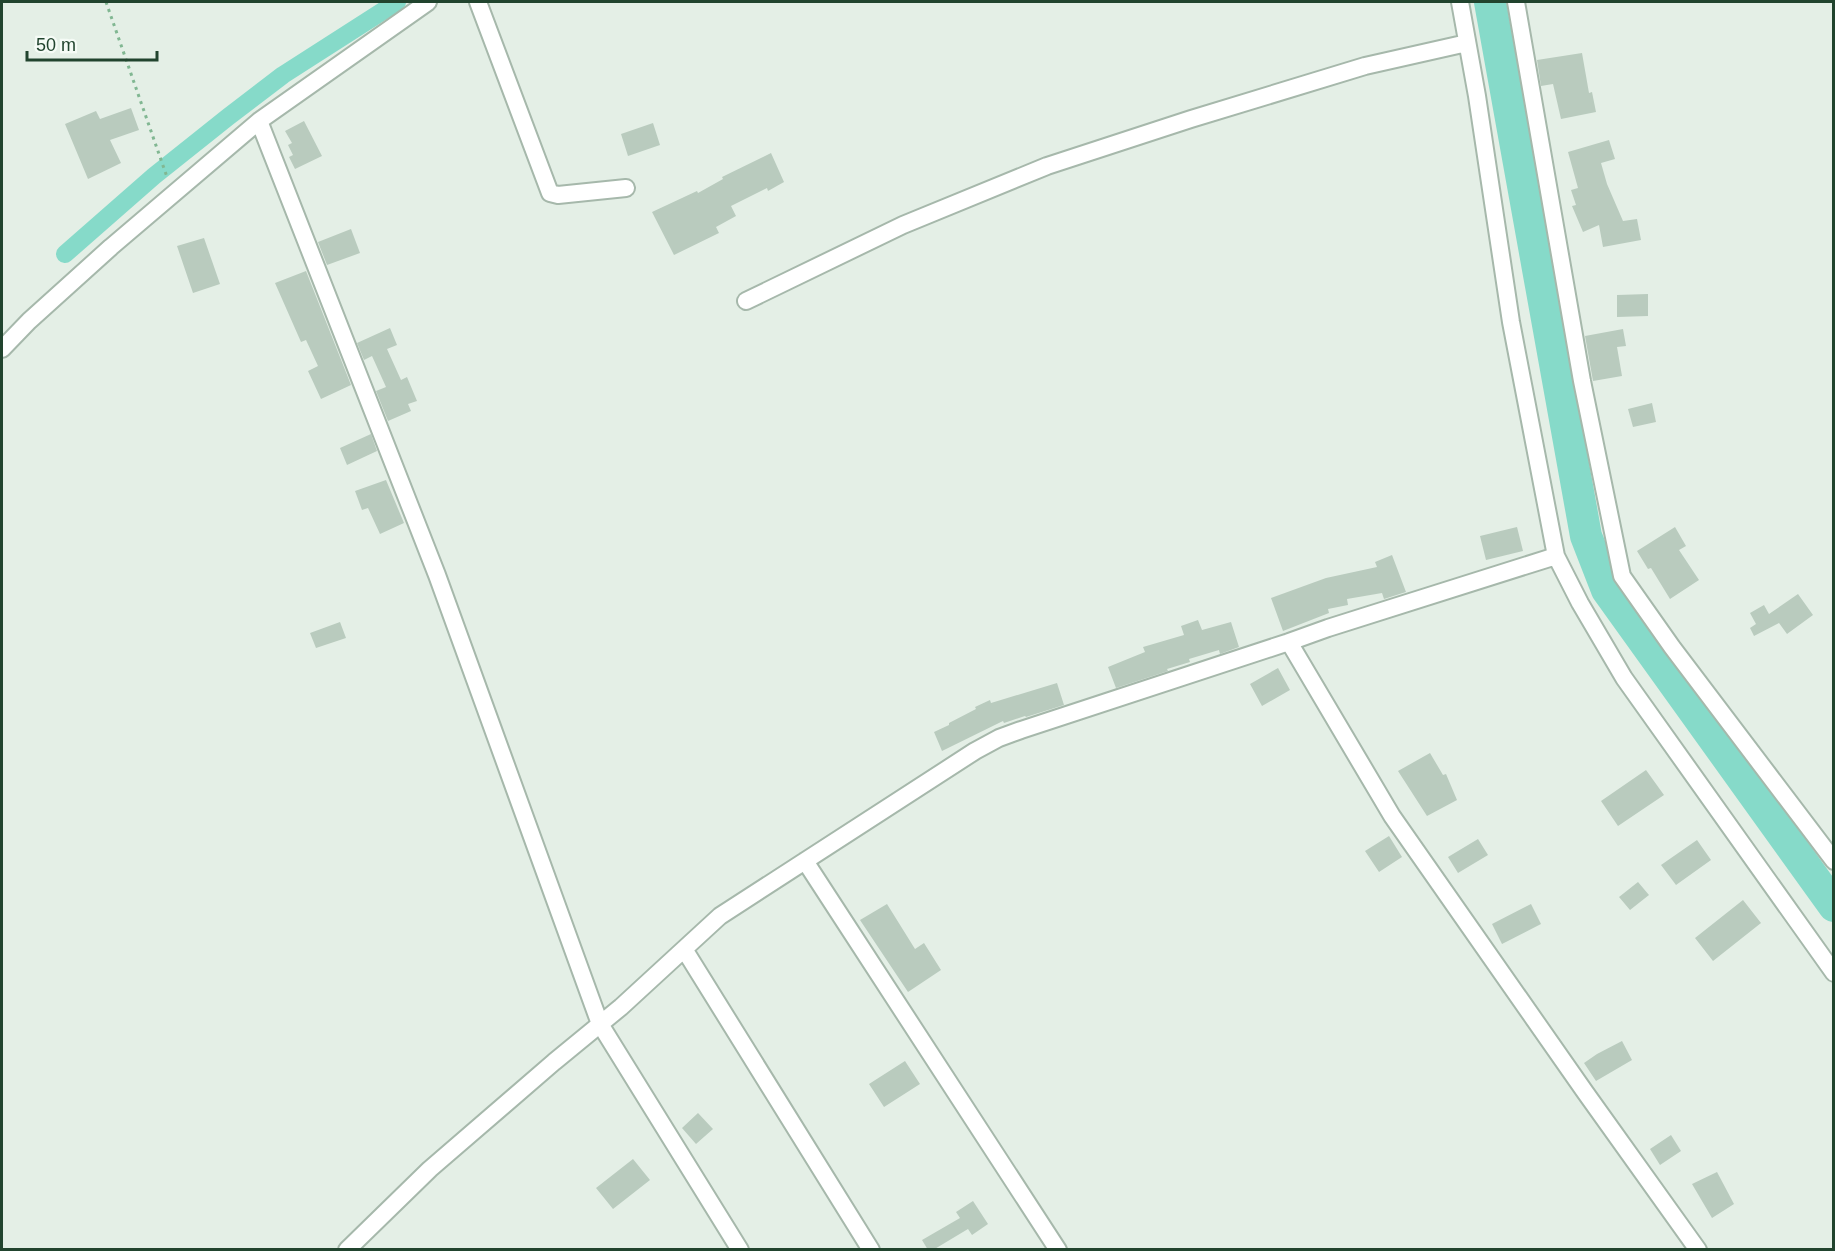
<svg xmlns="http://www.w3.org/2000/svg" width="1835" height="1251" font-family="Arial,sans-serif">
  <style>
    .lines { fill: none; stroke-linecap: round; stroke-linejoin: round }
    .canal { stroke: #86dac9; stroke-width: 18 }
    .river { stroke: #86dac9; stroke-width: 32 }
    .building { fill: #b9cbbe }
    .minor-casing { stroke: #a6b8ab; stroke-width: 20 }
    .path { stroke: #81b792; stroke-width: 3; stroke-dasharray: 3 4.5; stroke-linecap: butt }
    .minor { stroke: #fff; stroke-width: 16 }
  </style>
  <rect width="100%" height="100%" fill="#e4efe6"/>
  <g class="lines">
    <path class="canal" d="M65,254L154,176L228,117L283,75L397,2"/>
    <path class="river" d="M1490,2L1586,536L1607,590L1834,906"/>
  </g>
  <path class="building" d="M1582,53L1589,93L1592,92L1596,112L1561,119L1553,84L1541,86L1537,60Z
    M131,108L139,130L110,140L121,163L88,179L65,124L96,111L100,119Z
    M304,121L322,156L295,169L289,157L293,155L288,145L292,143L285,131Z
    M653,123L660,145L628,156L621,134Z
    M1609,140L1615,159L1601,163L1607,184L1623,221L1637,219L1641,240L1603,247L1599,225L1583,232L1572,206L1576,205L1571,190L1578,188L1568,152Z
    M771,153L784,182L768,191L767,188L731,206L736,216L716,227L719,233L674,255L652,212L697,191L698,193L723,179L722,177Z
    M351,229L360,253L327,265L318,242Z
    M204,238L220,284L193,293L177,246Z
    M306,271L351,385L321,399L308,371L318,366L306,340L301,342L275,283Z
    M1648,294V316L1617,317V295Z
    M390,328L397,345L387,349L401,380L407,377L417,401L408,404L411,411L388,421L376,391L386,387L372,356L364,360L357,343Z
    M1623,329L1626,346L1617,347L1622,376L1593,381L1585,336Z
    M1652,403L1656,422L1633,427L1628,409Z
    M371,434L377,451L347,465L340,448Z
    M386,480L404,523L380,534L368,508L362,510L355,491Z
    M1517,527L1523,551L1486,560L1480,536Z
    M1675,527L1686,546L1679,550L1699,580L1670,599L1651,568L1648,569L1637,551Z
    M1392,555L1406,592L1384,599L1382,593L1347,599L1348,605L1328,609L1329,613L1283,631L1271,598L1326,578L1377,567L1375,562Z
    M1798,594L1813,615L1787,634L1779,623L1754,636L1750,628L1756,624L1750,613L1764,605L1769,614Z
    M1198,620L1202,630L1231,622L1239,647L1220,654L1219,650L1189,659L1190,662L1167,669L1168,671L1116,688L1108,667L1145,652L1143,647L1184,635L1181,626Z
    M340,622L346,638L316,648L310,633Z
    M1278,668L1290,690L1262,706L1250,684Z
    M1057,683L1064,705L1026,717L1025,716L1004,723L1003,721L942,751L934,732L949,725V723L976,709L975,707L990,700L991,703Z
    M1430,753L1443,775L1446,774L1457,800L1427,816L1398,771Z
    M1646,770L1664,795L1618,826L1601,801Z
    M1389,836L1402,857L1379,872L1365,851Z
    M1478,839L1488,855L1458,873L1448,857Z
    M1697,840L1711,860L1676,885L1661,865Z
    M1638,882L1649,895L1630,910L1619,897Z
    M1743,900L1761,923L1713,961L1695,938Z
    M887,904L915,949L924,943L941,970L908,992L860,920Z
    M1531,904L1541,924L1502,944L1492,924Z
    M1622,1041L1632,1060L1596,1081L1584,1063L1597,1054Z
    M905,1061L920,1084L884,1107L869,1084Z
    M698,1113L713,1129L696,1144L682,1128Z
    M1671,1135L1681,1151L1660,1165L1650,1149Z
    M633,1159L650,1180L613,1209L596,1188Z
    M1717,1172L1734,1204L1712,1218L1692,1184Z
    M973,1201L988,1224L972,1235L968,1229L933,1250H928L922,1240L960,1218L956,1212Z"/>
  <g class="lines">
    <g class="minor-casing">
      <path id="minor" d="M478,2L550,193L558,195L626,188
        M1460,2L1477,96L1511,322L1556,556L1580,603L1624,678L1834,973
        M1516,2L1582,381L1622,576L1672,647L1834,861
        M259,121L437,575L600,1024L740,1250
        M746,301L903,225L1047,166L1191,119L1365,66L1467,43
        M2,349L29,321L111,247L259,121L428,2
        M1289,642L1392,816L1585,1092L1698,1250
        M805,861L1058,1250
        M684,949L871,1250
        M347,1250L430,1169L554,1062L621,1007L720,916L975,751L999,738L1021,730L1289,642L1328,628L1556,556"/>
    </g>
    <path class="path" d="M106,2L167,177"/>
    <use href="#minor" class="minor"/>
  </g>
  <rect width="1835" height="1251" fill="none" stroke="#21442e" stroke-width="6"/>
  <path d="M27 51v9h130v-9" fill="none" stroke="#21442e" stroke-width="3"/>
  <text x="36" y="51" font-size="18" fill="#21442e" stroke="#f5fbf6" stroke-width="4.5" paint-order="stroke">50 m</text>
</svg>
